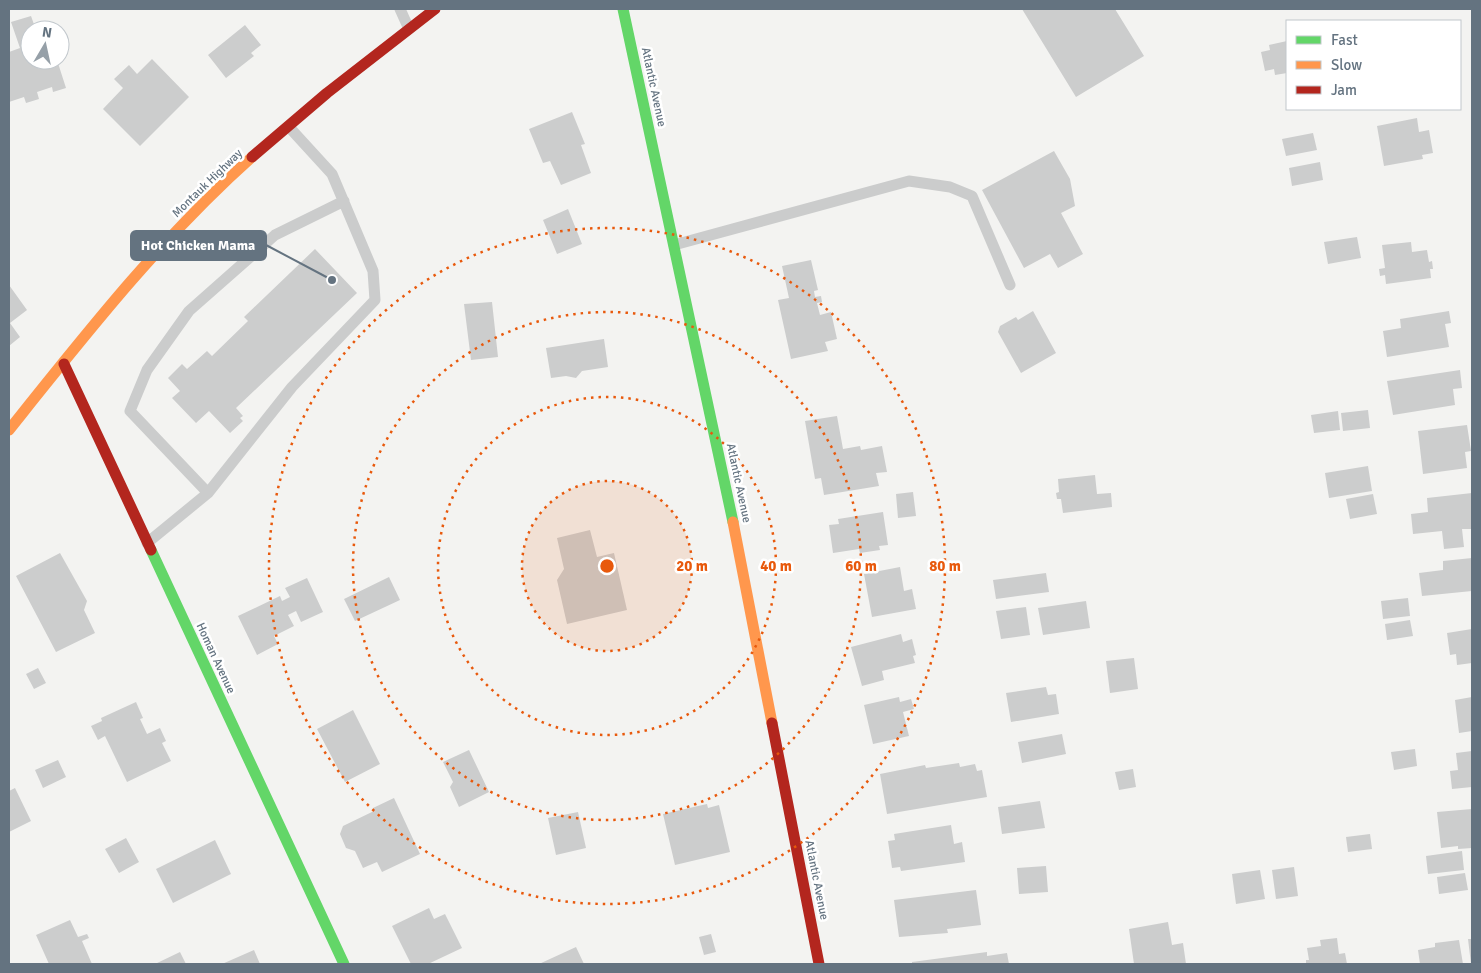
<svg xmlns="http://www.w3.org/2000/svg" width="1481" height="973" font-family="Signika,sans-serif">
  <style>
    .building { fill: #cccdcd }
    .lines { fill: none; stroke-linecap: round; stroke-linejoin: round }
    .lane { stroke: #cbcccc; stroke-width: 11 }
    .fast { stroke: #63d668; stroke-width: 11 }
    .slow { stroke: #ff974d; stroke-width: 11 }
    .jam { stroke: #b3261e; stroke-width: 11 }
    .ring { fill: none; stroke: #e8590c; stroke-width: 2.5; stroke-dasharray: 2.5 5 }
    .labels { text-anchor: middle; stroke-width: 5; stroke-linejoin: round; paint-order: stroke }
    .street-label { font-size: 12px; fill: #647380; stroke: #fff }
    .centre { fill: #e8590c; stroke: #fff; stroke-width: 2.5 }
    .ring-label { font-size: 15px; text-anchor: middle; font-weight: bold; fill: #e8590c; stroke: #fff; stroke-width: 5; stroke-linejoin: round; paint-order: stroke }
    .leader { fill: none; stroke: #647380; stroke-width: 2 }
    .callout-dot { fill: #647380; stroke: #fff; stroke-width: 2 }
    .callout { fill: #647380; stroke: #647380; stroke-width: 2 }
    .callout-label { font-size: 14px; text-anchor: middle; font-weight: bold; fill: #fff }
  </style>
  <rect width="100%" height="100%" fill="#f3f3f1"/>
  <path class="building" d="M1022,9H1115L1144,56L1076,97Z
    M31,16L36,30H30V60H57L66,88L53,92L52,87L37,92L39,99L26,103L24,97L9,102V52L20,48L11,22Z
    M245,25L261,45L251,53L254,56L226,78L208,55Z
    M1287,41V73L1275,75L1274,69L1265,71L1261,52L1270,50L1269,45Z
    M152,59L189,97L140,146L103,109L123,88L114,79L129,65L137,74Z
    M572,112L585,144L581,145L591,173L561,185L550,161L543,163L529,129Z
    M1417,118L1419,132L1429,130L1433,153L1422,155L1423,159L1384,166L1377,126Z
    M1313,133L1317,150L1286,156L1282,139Z
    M1054,151L1070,179L1075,206L1061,213L1083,254L1058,268L1050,254L1024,268L982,190Z
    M1320,162L1323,180L1292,186L1289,168Z
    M568,209L582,244L557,254L543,220Z
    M1357,237L1361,258L1328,264L1324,242Z
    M1411,242L1412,252L1427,250L1429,262L1432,261L1433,269H1430L1431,278L1386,284L1385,275L1380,276L1379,269L1385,268L1382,245Z
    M315,249L357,293L236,408L243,416L240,418L243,421L230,433L209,411L196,423L172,398L180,391L168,378L182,364L187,369L207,351L212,356L248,321L244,317Z
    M811,260L818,290L814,291L815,297L821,296L822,302L817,303L820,315L831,312L837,339L825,342L828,351L791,359L778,300L789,298L782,266Z
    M9,285L27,310L10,323L20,337L9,346Z
    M492,302L498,357L471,360L464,304Z
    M1033,311L1056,353L1021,373L998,332L1000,326L1016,317L1018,320Z
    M1449,311L1451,323L1445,324L1449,347L1387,357L1383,331L1401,328L1400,319Z
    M604,339L608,367L582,371L576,378L566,376L551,378L546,348Z
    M1460,370L1462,388L1453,389L1455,405L1393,415L1387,381Z
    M1368,410L1370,428L1343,431L1341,413Z
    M1338,411L1340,430L1314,433L1311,415Z
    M837,416L843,449L860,446L861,450L882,446L887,472L876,473L879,486L824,495L821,478L815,479L805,421Z
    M1467,425L1471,451L1465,452L1467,468L1423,474L1418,431Z
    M1368,466L1372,491L1329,498L1325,473Z
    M1095,475L1097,494L1111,493L1112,507L1063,513L1061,499H1057L1056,493L1059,492L1058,479Z
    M913,492L916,516L898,518L896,494Z
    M1472,493V529H1462L1464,547L1444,549L1442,531L1413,534L1411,514L1428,512L1427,498Z
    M1373,494L1377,514L1350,519L1346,499Z
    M883,512L888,545L879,546L880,550L860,553L859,549L833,553L829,525L839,524L838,519Z
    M590,530L597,557L614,553L627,610L567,624L557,580L564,569L557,538Z
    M60,553L87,601L84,610L95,633L56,652L16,576Z
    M1472,558V591L1422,596L1419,573L1443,570V561Z
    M900,567L904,591L912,589L916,609L872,617L864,574Z
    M1046,573L1049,592L996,599L993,580Z
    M389,577L400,600L355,621L344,599Z
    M307,578L323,612L301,622L296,611L288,615L294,626L274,636L278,644L257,655L238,616L280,596L282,601L290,597L285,588Z
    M1408,598L1410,616L1383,619L1381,601Z
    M1086,601L1090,628L1043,635L1038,608Z
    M1026,607L1030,635L1001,639L996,611Z
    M1410,620L1413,636L1387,640L1385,624Z
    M1472,629V663L1457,665L1456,654L1450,655L1447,633Z
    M901,634L903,642L912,639L916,655L913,656L915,663L882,671L884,680L862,686L851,647Z
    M1134,658L1138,689L1110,693L1106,661Z
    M38,668L46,683L34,689L26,674Z
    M1046,687L1048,695L1056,694L1059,714L1011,722L1006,693Z
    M899,697L900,702L911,699L914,709L903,712L909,736L873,744L864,705Z
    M1472,697V731L1459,733L1455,700Z
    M136,702L143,718L140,719L147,734L160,728L166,741L162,743L171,761L127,782L105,736L98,740L91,726L102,721L101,718Z
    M353,710L380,764L345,782L317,729Z
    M1062,734L1066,754L1022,763L1018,742Z
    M1415,749L1417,766L1394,770L1391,752Z
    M469,750L489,792L459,807L450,787L453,782L443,762Z
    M1472,751V787L1452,789L1450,771L1458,770L1456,753Z
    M58,760L66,777L43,788L35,770Z
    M959,763L960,767L975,764L977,771L982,770L987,797L887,814L880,774L925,765L926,768Z
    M1133,769L1136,787L1119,790L1115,772Z
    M15,788L31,821L9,832V791Z
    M394,798L420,854L382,872L377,862L363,868L355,851L346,848L340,834L343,826L374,811L373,808Z
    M1040,801L1045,828L1002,834L998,807Z
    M707,804L708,808L719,805L730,852L675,865L663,814Z
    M1472,809V848L1458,849V846L1441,848L1437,812Z
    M578,812L586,848L556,855L548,818Z
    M951,825L954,844L962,842L965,862L901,871L900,867L892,868L888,841L895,840L894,834Z
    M1370,834L1372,849L1348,852L1346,837Z
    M126,838L139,862L119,873L105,849Z
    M215,840L231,874L173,903L156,869Z
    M1462,851L1464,870L1428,874L1426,856Z
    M1046,866L1048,892L1019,894L1017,868Z
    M1294,867L1298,896L1276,899L1272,870Z
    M1260,870L1265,899L1236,904L1232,874Z
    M1465,873L1468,890L1439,894L1437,877Z
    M976,890L981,925L947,929L948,933L899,937L894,900Z
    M429,908L434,919L445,914L462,948L428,964H411L392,926Z
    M70,920L78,937L87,934L89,938L82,941L92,964H49L36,935Z
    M1168,922L1172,945L1183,943L1186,964H1134L1129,929Z
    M711,934L716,952L704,955L699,937Z
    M1337,938L1339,954L1345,953L1347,964H1306V960H1309L1307,948L1321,946L1320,940Z
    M1468,939H1472V964H1471Z
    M1459,940L1463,964H1420L1418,950L1435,947V943Z
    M576,947L584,964H539Z
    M254,950L260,964H222Z
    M180,952L186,964H155Z
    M987,952V956L1007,953L1009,964H912V962Z"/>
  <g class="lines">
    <path class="lane" d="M400,9L409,29
      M674,245L909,181L950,187L972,196L1010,285
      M208,493L130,411L147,370L189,311L275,235L344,201
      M147,543L208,493L292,387L375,300L373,271L332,174L289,127"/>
    <path class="fast" d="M623,9L733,522
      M151,550L344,964"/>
    <path class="slow" d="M9,430C85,335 161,238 252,157
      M733,522L772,723"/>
    <path class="jam" d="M252,157L327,93L435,9
      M64,364L151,550
      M772,723L819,964"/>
  </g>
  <circle cx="607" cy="566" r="85" fill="#e8590c" fill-opacity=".12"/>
  <g class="ring">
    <circle cx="607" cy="566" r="85"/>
    <circle cx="607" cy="566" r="169"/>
    <circle cx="607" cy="566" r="254"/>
    <circle cx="607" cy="566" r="338"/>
  </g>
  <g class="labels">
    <g class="street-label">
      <text transform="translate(654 87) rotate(78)" y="4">Atlantic Avenue</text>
      <text transform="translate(207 183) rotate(-44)" y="4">Montauk Highway</text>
      <text transform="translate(739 483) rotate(78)" y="4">Atlantic Avenue</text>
      <text transform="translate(216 658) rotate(65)" y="4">Homan Avenue</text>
      <text transform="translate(817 880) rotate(79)" y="4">Atlantic Avenue</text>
    </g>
  </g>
  <circle cx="607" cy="566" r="8" class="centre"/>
  <g class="ring-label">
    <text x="692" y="571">20 m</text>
    <text x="776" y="571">40 m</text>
    <text x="861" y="571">60 m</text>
    <text x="945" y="571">80 m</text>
  </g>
  <path class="leader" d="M332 280L266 245"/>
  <circle class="callout-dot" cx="332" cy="280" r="5"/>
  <rect class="callout" x="131" y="231" width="135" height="29" rx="5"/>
  <g class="callout-label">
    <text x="198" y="250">Hot Chicken Mama</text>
  </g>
  <rect width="1481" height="973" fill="none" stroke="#647380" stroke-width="20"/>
  <rect x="1286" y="20" width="175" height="90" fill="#ffffff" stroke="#c1c7cc"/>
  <rect x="1296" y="36" width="25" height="8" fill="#63d668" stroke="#c1c7cc"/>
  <text x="1331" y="45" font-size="15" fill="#647380">Fast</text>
  <rect x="1296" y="61" width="25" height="8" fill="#ff974d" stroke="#c1c7cc"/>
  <text x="1331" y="70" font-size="15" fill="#647380">Slow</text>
  <rect x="1296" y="86" width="25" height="8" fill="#b3261e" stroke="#c1c7cc"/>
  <text x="1331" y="95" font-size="15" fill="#647380">Jam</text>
  <g transform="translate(45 45) rotate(9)"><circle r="24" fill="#ffffff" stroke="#c1c7cc"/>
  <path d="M0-4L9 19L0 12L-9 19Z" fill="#96a0a8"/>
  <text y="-8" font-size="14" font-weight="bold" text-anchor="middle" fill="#647380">N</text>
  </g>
</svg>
